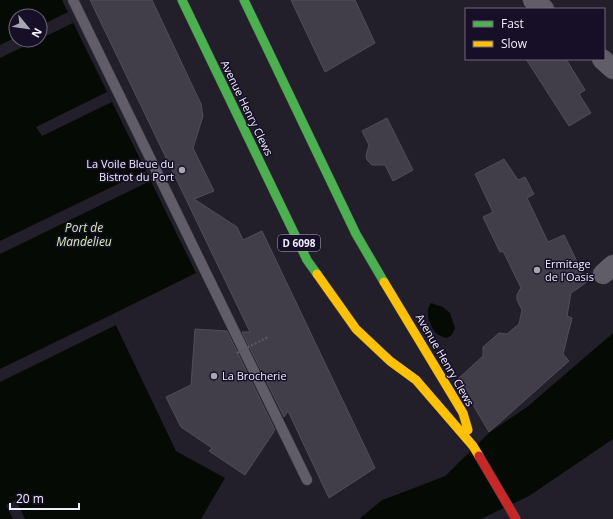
<svg xmlns="http://www.w3.org/2000/svg" width="613" height="519" font-family="'Open Sans',sans-serif">
  <style>
    .water { fill: #050b04; fill-rule: evenodd }
    .pier { fill: #221f2b }
    .building { fill: #413e4a; stroke: #504e59 }
    .lines { fill: none; stroke-linecap: round; stroke-linejoin: round }
    .lane-casing { stroke: #3d3a45; stroke-width: 11 }
    .street-casing { stroke: #3d3a45; stroke-width: 21 }
    .fast-casing { stroke: #3d3a45; stroke-width: 10 }
    .slow-casing { stroke: #3d3a45; stroke-width: 10 }
    .jam-casing { stroke: #3d3a45; stroke-width: 10 }
    .lane { stroke: #605d68; stroke-width: 10 }
    .street { stroke: #605d68; stroke-width: 20 }
    .fast { stroke: #4caf50; stroke-width: 9 }
    .slow { stroke: #ffc107; stroke-width: 9 }
    .jam { stroke: #c62828; stroke-width: 9 }
    .path-bridge { stroke: #5b5962; stroke-width: 2.5; stroke-dasharray: 2 2; stroke-linecap: butt }
    .poi-dot { fill: #a9a6b3; stroke: #160f27; stroke-width: 1.5 }
    .labels { text-anchor: middle; stroke-width: 3; stroke-linejoin: round; paint-order: stroke }
    .shield { fill: #160f27; stroke: #afabbc; stroke-width: 1 }
    .shield-label { font-size: 10px; font-weight: bold; fill: #f1eefc }
    .street-label { font-size: 11px; fill: #f1eefc; stroke: #160f27 }
    .poi-label { font-size: 11px; fill: #f1eefc; stroke: #160f27; text-anchor: start }
    .water-label { font-size: 12px; font-style: italic; fill: #d2f1ad; stroke: #160f27 }
  </style>
  <rect width="100%" height="100%" fill="#221f2b"/>
  <path class="water" d="M0,0H62L196,273L111,315L176,451L225,478L201,519H0ZM16,16H40V40H16Z
    M431,303L443,307L450,313L455,328L452,335L447,338C443,337 440,336 437,334C430,328 424,311 431,303Z
    M613,333V439L529,496L481,519H359L382,500L445,476L490,432L527,407Z"/>
  <path class="pier" d="M68,12L73,23L40,39V26Z
    M16,37V40H37L0,58V45Z
    M107,92L112,102L42,136L36,127Z
    M145,171L150,181L0,254V241Z
    M111,315L116,325L0,382V369Z
    M455,463L456,465L445,476L382,500L359,519H357L381,498L444,474Z
    M16,500L25,519H13L6,505Z"/>
  <path class="building" d="M90,0H152L201,104L203,116L193,148L214,191L194,199L237,227L243,240L262,231L375,468L329,498L288,411L284,417L242,332H250Z
    M291,0H355L375,43L325,72Z
    M526,59H566L585,90L579,94L591,113L569,126Z
    M387,118L413,170L393,181L385,165H372L367,160L366,155L369,145L362,131Z
    M504,159L518,180L525,177L534,194L527,198L548,242L564,235L587,282L571,293L567,316L572,318L563,354L569,361L489,432L458,379L483,356V347L499,333L507,334L519,324L522,310L517,300V295L520,289L521,288L503,251L500,252L483,217L493,212L475,174Z
    M195,329L227,331L275,430L245,475L209,451L212,448L181,427L166,397L191,385Z"/>
  <g class="lines">
    <g class="lane-casing">
      <path id="lane" d="M73,0L307,480"/>
    </g>
    <g class="street-casing">
      <path id="street" d="M533,0L544,9
        M602,59L613,69
        M603,274L613,265"/>
    </g>
    <g class="fast-casing">
      <path id="fast" d="M182,0L307,260L317,274
        M244,0L356,234L384,282"/>
    </g>
    <g class="slow-casing">
      <path id="slow" d="M317,274L356,329L390,361L416,380L473,446L479,456
        M384,282L463,413L468,430"/>
    </g>
    <g class="jam-casing">
      <path id="jam" d="M479,456L516,519"/>
    </g>
    <use href="#lane" class="lane"/>
    <use href="#street" class="street"/>
    <use href="#fast" class="fast"/>
    <use href="#slow" class="slow"/>
    <use href="#jam" class="jam"/>
    <path class="path-bridge" d="M237,353L268,337"/>
  </g>
  <g class="poi-dot">
    <circle cx="182" cy="170" r="4"/>
    <circle cx="537" cy="270" r="4"/>
    <circle cx="214" cy="376" r="4"/>
  </g>
  <g class="labels">
    <rect class="shield" x="278" y="235" width="42" height="16" rx="3"/>
    <g class="shield-label">
      <text x="299" y="247">D 6098</text>
    </g>
    <g class="street-label">
      <text transform="translate(247 108) rotate(64)" y="4">Avenue Henry Clews</text>
      <text transform="translate(445 360) rotate(60)" y="4">Avenue Henry Clews</text>
    </g>
    <g class="poi-label">
      <text x="174" y="168" text-anchor="end">La Voile Bleue du<tspan x="174" dy="13">Bistrot du Port</tspan></text>
      <text x="545" y="268">Ermitage<tspan x="545" dy="13">de l'Oasis</tspan></text>
      <text x="222" y="380">La Brocherie</text>
    </g>
    <g class="water-label">
      <text x="84" y="232">Port de<tspan x="84" dy="14">Mandelieu</tspan></text>
    </g>
  </g>
  <rect x="465" y="8" width="140" height="52" fill="#160f27" stroke="#6e687c"/>
  <rect x="473" y="21" width="20" height="6" fill="#4caf50" stroke="#6e687c"/>
  <text x="501" y="28" font-size="12" fill="#f1eefc">Fast</text>
  <rect x="473" y="41" width="20" height="6" fill="#ffc107" stroke="#6e687c"/>
  <text x="501" y="48" font-size="12" fill="#f1eefc">Slow</text>
  <g transform="translate(28 28) rotate(119)"><circle r="19" fill="#160f27" stroke="#6e687c"/>
  <path d="M0-3L7 15L0 10L-7 15Z" fill="#a9a6b3"/>
  <text y="-6" font-size="11" font-weight="bold" text-anchor="middle" fill="#f1eefc">N</text>
  </g>
  <path d="M10 503v6h69v-6" fill="none" stroke="#f1eefc" stroke-width="2"/>
  <text x="16" y="503" font-size="12" fill="#f1eefc" stroke="#160f27" stroke-width="3" paint-order="stroke">20 m</text>
</svg>
